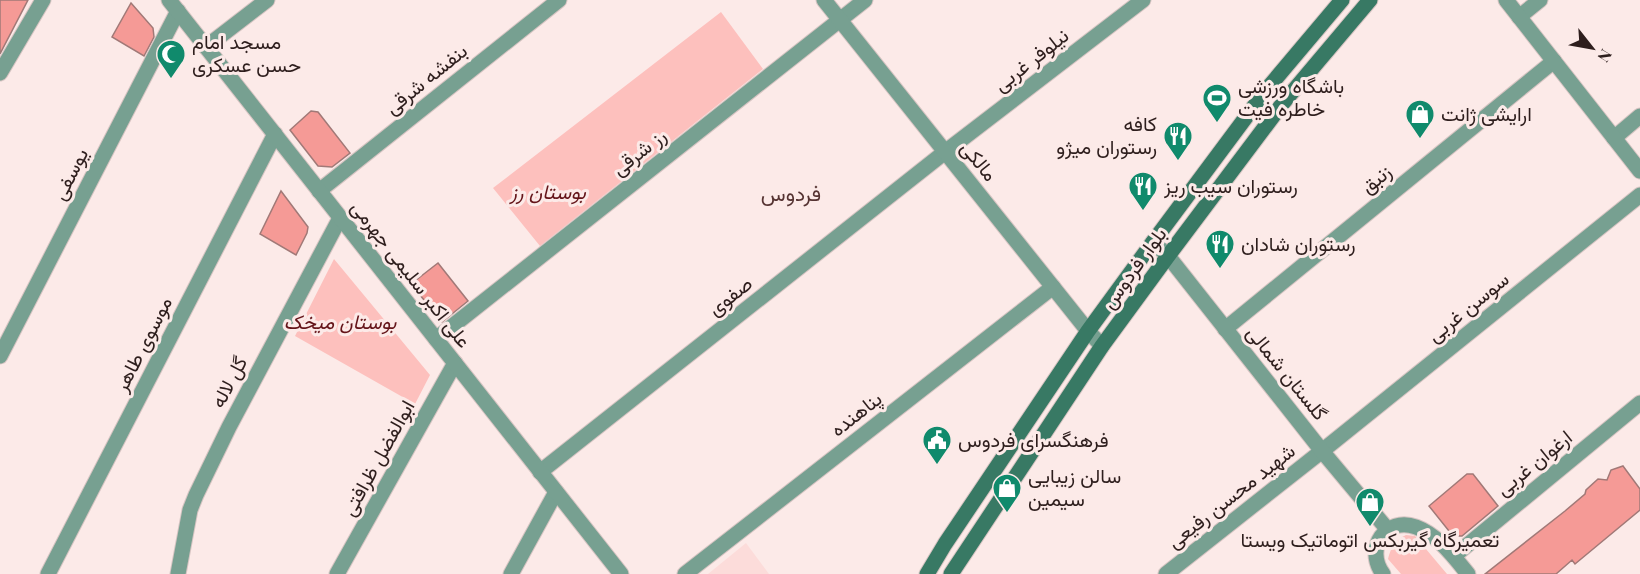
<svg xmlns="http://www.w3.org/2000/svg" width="1640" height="574" font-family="'Playfair Display',Vazirmatn,serif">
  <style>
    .built { fill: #fcdcda }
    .green { fill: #fdc0bd }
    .building { fill: #f59a96; stroke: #a17977; stroke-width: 1.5 }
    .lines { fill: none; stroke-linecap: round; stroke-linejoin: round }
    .minor-casing { stroke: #d7c5c3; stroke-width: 17 }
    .tertiary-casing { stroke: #d7c5c3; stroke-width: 17 }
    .secondary-casing { stroke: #d7c5c3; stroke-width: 17 }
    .minor { stroke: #77a091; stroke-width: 15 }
    .tertiary { stroke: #77a091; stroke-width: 15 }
    .secondary { stroke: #387964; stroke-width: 15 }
    .labels { text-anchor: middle; stroke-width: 6; stroke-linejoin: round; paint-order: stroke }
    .poi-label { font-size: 20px; fill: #2e1e1d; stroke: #fceae8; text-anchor: start }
    .street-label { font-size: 20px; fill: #2e1e1d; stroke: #fceae8 }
    .park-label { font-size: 20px; font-style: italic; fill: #641419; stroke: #fceae8 }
    .neighbourhood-label { font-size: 21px; fill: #553332; stroke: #fceae8 }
  </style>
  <rect width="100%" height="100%" fill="#fceae8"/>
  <path class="built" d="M746,543L769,574H708Z"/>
  <path class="green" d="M721,12L763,69L540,246L493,188Z
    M334,259L430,375L415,404L295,336Z
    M1406,535L1415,536L1447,574H1401L1388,559C1391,547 1395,540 1406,535Z"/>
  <path class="building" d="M0,0H28L0,54Z
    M131,3L153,28L154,37L144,56L112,37Z
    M311,111L318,112L350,153L332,167L318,166L290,130Z
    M281,191L308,227L307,233L296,255L260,234Z
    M438,263L468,301L442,322L411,284Z
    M1623,466L1640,489V510L1575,564L1572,560L1556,574H1485L1565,511L1585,494L1586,490L1598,479L1607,480L1611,470Z
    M1467,474H1473L1498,506L1462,536H1453L1429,506Z"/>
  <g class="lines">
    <g class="minor-casing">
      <path id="minor" d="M1519,17L1540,0
        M206,47L267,0
        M0,73L43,0
        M1614,138L1640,116
        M319,191L559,0
        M1225,329L1554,61
        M436,339L865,0
        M0,356L178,11
        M540,472L945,152L1143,0
        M1454,556L1640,403
        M48,574L275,134
        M178,574L190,510L196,495L229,427L340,218
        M337,574L455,363
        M511,574L556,492
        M685,574L1053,287
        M1166,574L1322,451L1640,195"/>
    </g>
    <g class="tertiary-casing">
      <path id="tertiary" d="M169,0L621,574
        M824,0L1088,331L1102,346
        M1506,0L1640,171
        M1153,242L1168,256L1322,451L1388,530
        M1383,574C1364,548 1386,516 1416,527C1438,535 1454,557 1468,574"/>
    </g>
    <g class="secondary-casing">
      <path id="secondary" d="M927,574L945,544L1088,331L1153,242L1267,89L1342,0
        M951,574L1102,346L1168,256L1283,103L1370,0"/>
    </g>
    <use href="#minor" class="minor"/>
    <use href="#tertiary" class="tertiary"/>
    <use href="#secondary" class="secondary"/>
  </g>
  <defs>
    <g id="mosque-pin" transform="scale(1.5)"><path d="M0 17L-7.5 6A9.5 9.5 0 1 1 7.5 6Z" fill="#108a6c" stroke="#fceae8"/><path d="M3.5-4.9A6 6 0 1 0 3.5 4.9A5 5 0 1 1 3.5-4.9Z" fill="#fff"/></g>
    <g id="stadium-pin" transform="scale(1.5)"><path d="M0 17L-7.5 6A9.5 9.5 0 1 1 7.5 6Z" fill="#108a6c" stroke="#fceae8"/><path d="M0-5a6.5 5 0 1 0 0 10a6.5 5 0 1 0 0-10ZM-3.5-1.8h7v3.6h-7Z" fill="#fff"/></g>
    <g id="shop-pin" transform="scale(1.5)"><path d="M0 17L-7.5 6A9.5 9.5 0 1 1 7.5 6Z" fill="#108a6c" stroke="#fceae8"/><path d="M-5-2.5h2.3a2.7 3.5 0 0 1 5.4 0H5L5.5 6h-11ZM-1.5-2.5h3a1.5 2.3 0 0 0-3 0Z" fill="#fff"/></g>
    <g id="restaurant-pin" transform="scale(1.5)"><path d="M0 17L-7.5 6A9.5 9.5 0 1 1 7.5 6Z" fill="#108a6c" stroke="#fceae8"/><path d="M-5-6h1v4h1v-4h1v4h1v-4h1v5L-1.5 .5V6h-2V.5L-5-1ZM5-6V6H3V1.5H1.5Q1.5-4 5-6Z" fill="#fff"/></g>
    <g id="civic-pin" transform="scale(1.5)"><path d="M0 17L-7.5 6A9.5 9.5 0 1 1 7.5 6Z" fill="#108a6c" stroke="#fceae8"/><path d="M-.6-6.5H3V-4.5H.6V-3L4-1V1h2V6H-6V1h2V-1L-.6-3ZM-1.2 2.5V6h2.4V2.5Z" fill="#fff"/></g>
  </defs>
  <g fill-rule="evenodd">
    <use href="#mosque-pin" x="171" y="54"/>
    <use href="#stadium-pin" x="1217" y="98"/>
    <use href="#shop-pin" x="1420" y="114"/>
    <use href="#restaurant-pin" x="1178" y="136"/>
    <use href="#restaurant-pin" x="1143" y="186"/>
    <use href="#restaurant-pin" x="1220" y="244"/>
    <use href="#civic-pin" x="937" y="440"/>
    <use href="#shop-pin" x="1007" y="488"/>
    <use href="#shop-pin" x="1370" y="502"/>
  </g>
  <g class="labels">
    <g class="poi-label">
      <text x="192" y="49">مسجد امام<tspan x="192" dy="23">حسن عسکری</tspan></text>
      <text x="1238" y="93">باشگاه ورزشی<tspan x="1238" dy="23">خاطره فیت</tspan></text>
      <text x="1441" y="121">ارایشی ژانت</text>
      <text x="1157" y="131" text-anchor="end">کافه<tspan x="1157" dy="23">رستوران ميژو</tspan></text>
      <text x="1164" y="193">رستوران سیب ریز</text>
      <text x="1241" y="251">رستوران شادان</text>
      <text x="958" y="447">فرهنگسرای فردوس</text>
      <text x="1028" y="483">سالن زیبایی<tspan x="1028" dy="23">سیمین</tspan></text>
      <text x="1370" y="547" text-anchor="middle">تعمیرگاه گیربکس اتوماتیک ویستا</text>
    </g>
    <g class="street-label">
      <text transform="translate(1031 60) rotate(-38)" y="7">نیلوفر غربی</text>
      <text transform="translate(426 79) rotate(-39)" y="7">بنفشه شرقی</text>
      <text transform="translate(639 152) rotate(-38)" y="7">رز شرقی</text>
      <text transform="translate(979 161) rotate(51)" y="7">مالکی</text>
      <text transform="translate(70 174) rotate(-63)" y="7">یوسفی</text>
      <text transform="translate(1376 179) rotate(-39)" y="7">زنبق</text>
      <text transform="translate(1134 268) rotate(-54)" y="7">بلوار فردوس</text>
      <text transform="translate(411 274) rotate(52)" y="7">علی اکبر سلیمی جهرمی</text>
      <text transform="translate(730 296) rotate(-38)" y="7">صفوی</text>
      <text transform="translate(1468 307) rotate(-39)" y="7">سوسن غربی</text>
      <text transform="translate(143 344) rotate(-63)" y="7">موسوی طاهر</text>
      <text transform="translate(1287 373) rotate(51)" y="7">گلستان شمالی</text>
      <text transform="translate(229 382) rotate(-62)" y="7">گل لاله</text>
      <text transform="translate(856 414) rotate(-38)" y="7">پناهنده</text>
      <text transform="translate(378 458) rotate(-61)" y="7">ابوالفضل ظرافتی</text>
      <text transform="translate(1534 463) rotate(-39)" y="7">ارغوان غربی</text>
      <text transform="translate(1231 496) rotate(-38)" y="7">شهید محسن رفیعی</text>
    </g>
    <g class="park-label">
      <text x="548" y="199">بوستان رز</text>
      <text x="340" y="329">بوستان میخک</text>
    </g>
    <g class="neighbourhood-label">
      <text x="791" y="201">فردوس</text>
    </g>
  </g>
  <g transform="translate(1592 48) rotate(121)" stroke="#fceae8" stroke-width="4.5" paint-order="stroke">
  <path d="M0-4.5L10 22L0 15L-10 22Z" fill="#2e1e1d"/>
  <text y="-9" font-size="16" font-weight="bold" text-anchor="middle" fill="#2e1e1d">N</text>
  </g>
</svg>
